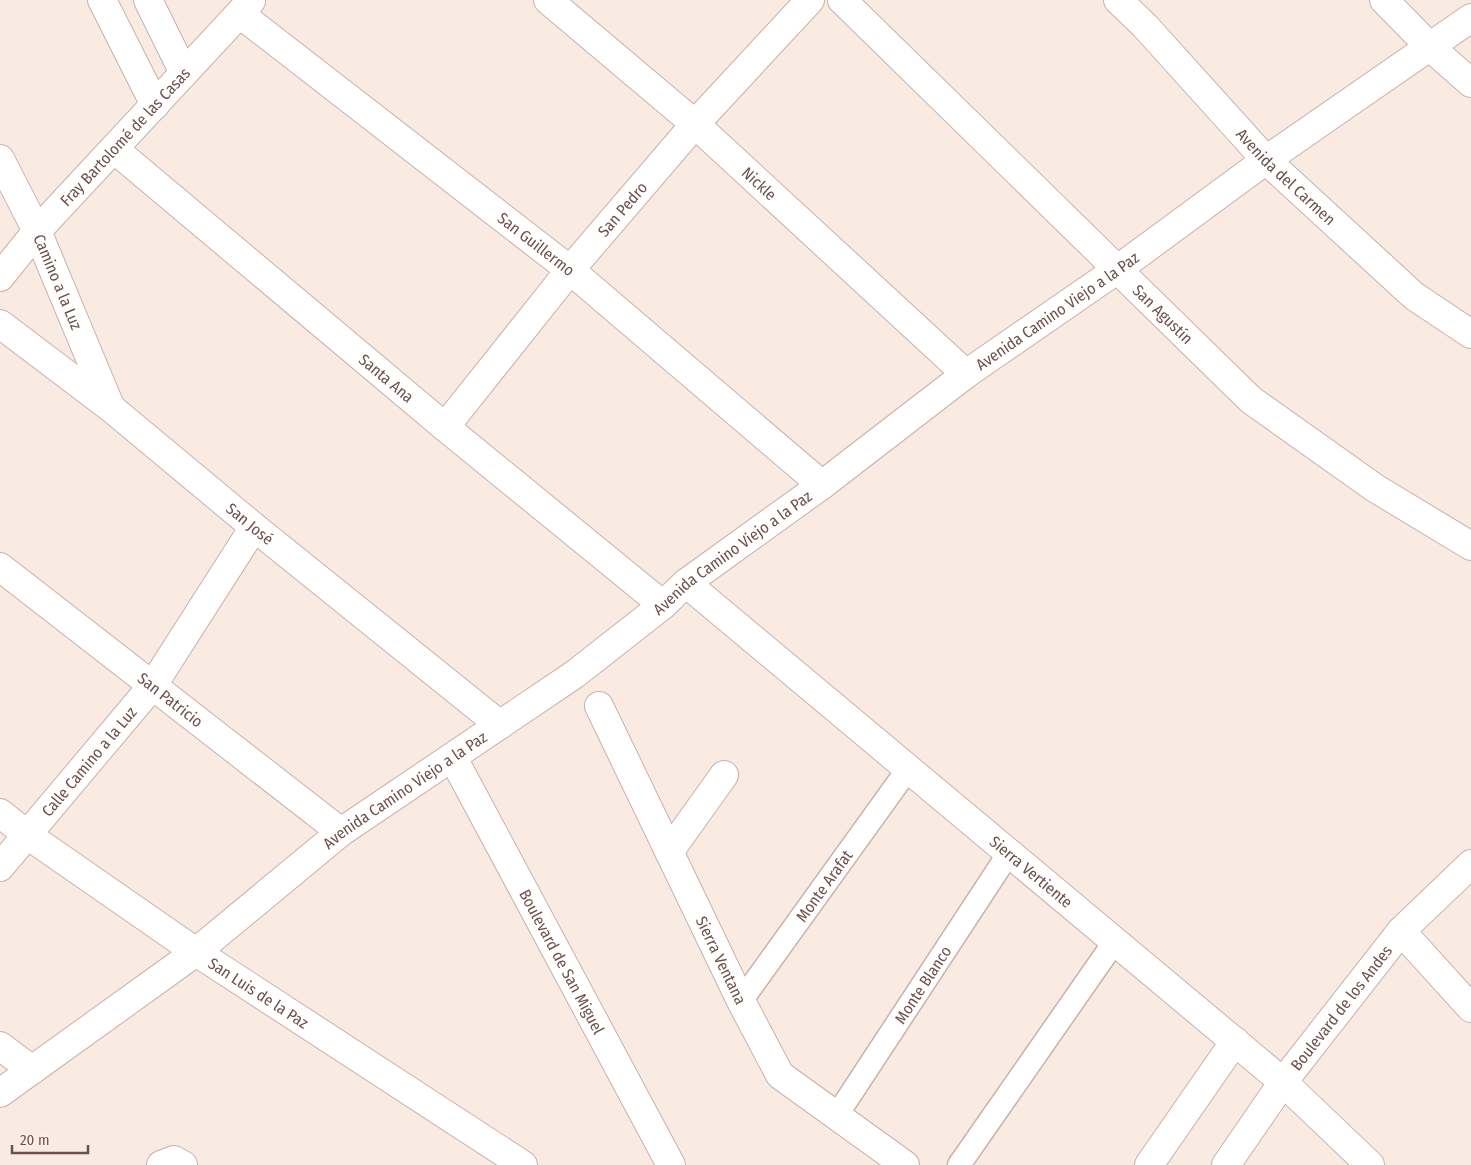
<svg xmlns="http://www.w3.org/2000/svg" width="1471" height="1165" font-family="'Fira Sans Condensed',sans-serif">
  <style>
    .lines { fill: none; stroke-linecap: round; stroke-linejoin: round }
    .pedestrian-casing { stroke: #c8b1aa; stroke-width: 25 }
    .minor-casing { stroke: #c8b1aa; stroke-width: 30 }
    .tertiary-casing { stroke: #c8b1aa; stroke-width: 30 }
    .pedestrian { stroke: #fff; stroke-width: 22 }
    .minor { stroke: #fff; stroke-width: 28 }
    .tertiary { stroke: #fff; stroke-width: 28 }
    .labels { text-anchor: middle; stroke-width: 4; stroke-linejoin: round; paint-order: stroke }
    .street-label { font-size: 16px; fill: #6e504b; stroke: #fdefe6 }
  </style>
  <rect width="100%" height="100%" fill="#f9ebe1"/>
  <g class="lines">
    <g class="pedestrian-casing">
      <g id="pedestrian">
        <path id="s1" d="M741,1001L908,769"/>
        <path id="s2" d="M837,1115L1009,853"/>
        <path d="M959,1165L1115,941"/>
      </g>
    </g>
    <g class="minor-casing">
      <g id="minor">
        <path d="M102,0L155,105"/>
        <path d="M148,0L184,73"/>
        <path id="s3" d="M548,0L695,124L966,374"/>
        <path id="s4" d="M842,0L1251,400L1375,488L1471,546"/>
        <path id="s5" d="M1118,0L1145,26L1266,160L1414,296L1471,334"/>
        <path d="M1384,0L1430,47L1471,83"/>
        <path id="s6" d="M240,14L570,270L822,485"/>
        <path id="s7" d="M114,149L445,427L663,605"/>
        <path id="s8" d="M0,159L37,231L110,406"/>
        <path id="s9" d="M0,277L37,231L251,1"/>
        <path id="s10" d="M0,324L111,408L254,527L500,725"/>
        <path id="s11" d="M445,427L570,270L695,124L810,0"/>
        <path id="s12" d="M0,567L341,832"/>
        <path id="s13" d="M686,583L1283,1082L1370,1165"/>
        <path id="s14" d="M599,706L741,1001L780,1075L905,1165"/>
        <path id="s15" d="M453,758L671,1165"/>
        <path id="s16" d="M0,813L26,834L196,952L523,1165"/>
        <path d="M669,852L724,775"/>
        <path id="s17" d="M0,867L153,685L254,527"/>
        <path d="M1401,931L1471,1008"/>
        <path d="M0,1046L32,1070"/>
        <path d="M161,1165L174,1160L183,1165"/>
        <path d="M1149,1165L1235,1041"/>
        <path id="s18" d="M1226,1165L1283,1082L1401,931L1471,864"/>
      </g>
    </g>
    <g class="tertiary-casing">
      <g id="tertiary">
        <path id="s19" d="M0,1093L196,952L341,832L575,674L663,605L686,583L822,485L966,374L1118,269L1266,160L1471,18"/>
      </g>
    </g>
    <use href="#pedestrian" class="pedestrian"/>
    <use href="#minor" class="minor"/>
    <use href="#tertiary" class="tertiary"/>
  </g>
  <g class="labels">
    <g class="street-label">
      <text dy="6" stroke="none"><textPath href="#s9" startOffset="188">Fray Bartolomé de las Casas</textPath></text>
      <text dy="6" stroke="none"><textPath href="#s5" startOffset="244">Avenida del Carmen</textPath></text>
      <text dy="6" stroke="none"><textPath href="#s3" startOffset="280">Nickle</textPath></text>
      <text dy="6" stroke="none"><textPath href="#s11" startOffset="281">San Pedro</textPath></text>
      <text dy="6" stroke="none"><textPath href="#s6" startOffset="375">San Guillermo</textPath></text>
      <text dy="6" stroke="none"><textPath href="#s8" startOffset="136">Camino a la Luz</textPath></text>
      <text dy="6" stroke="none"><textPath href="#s19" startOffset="1316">Avenida Camino Viejo a la Paz</textPath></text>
      <text dy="6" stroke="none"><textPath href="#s4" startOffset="449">San Agustín</textPath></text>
      <text dy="6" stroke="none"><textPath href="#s7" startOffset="356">Santa Ana</textPath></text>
      <text dy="6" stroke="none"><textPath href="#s10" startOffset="320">San José</textPath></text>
      <text dy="6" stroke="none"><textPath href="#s19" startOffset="911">Avenida Camino Viejo a la Paz</textPath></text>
      <text dy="6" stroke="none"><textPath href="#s12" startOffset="216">San Patricio</textPath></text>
      <text dy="6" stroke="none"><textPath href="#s17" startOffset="138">Calle Camino a la Luz</textPath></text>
      <text dy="6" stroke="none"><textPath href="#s19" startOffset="506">Avenida Camino Viejo a la Paz</textPath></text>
      <text dy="6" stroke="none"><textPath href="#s13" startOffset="450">Sierra Vertiente</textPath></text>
      <text dy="6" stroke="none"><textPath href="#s1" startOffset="142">Monte Arafat</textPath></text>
      <text dy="6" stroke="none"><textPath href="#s14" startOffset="282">Sierra Ventana</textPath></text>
      <text dy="6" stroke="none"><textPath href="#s15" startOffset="231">Boulevard de San Miguel</textPath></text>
      <text dy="6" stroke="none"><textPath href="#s2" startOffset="156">Monte Blanco</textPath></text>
      <text dy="6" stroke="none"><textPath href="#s16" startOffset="315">San Luis de la Paz</textPath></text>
      <text dy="6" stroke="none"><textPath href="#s18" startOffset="195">Boulevard de los Andes</textPath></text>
    </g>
  </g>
  <path d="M12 1145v8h76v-8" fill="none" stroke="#6e504b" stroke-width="2.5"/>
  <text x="20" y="1145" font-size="15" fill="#6e504b" stroke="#fdefe6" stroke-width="4" paint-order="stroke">20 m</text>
</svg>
